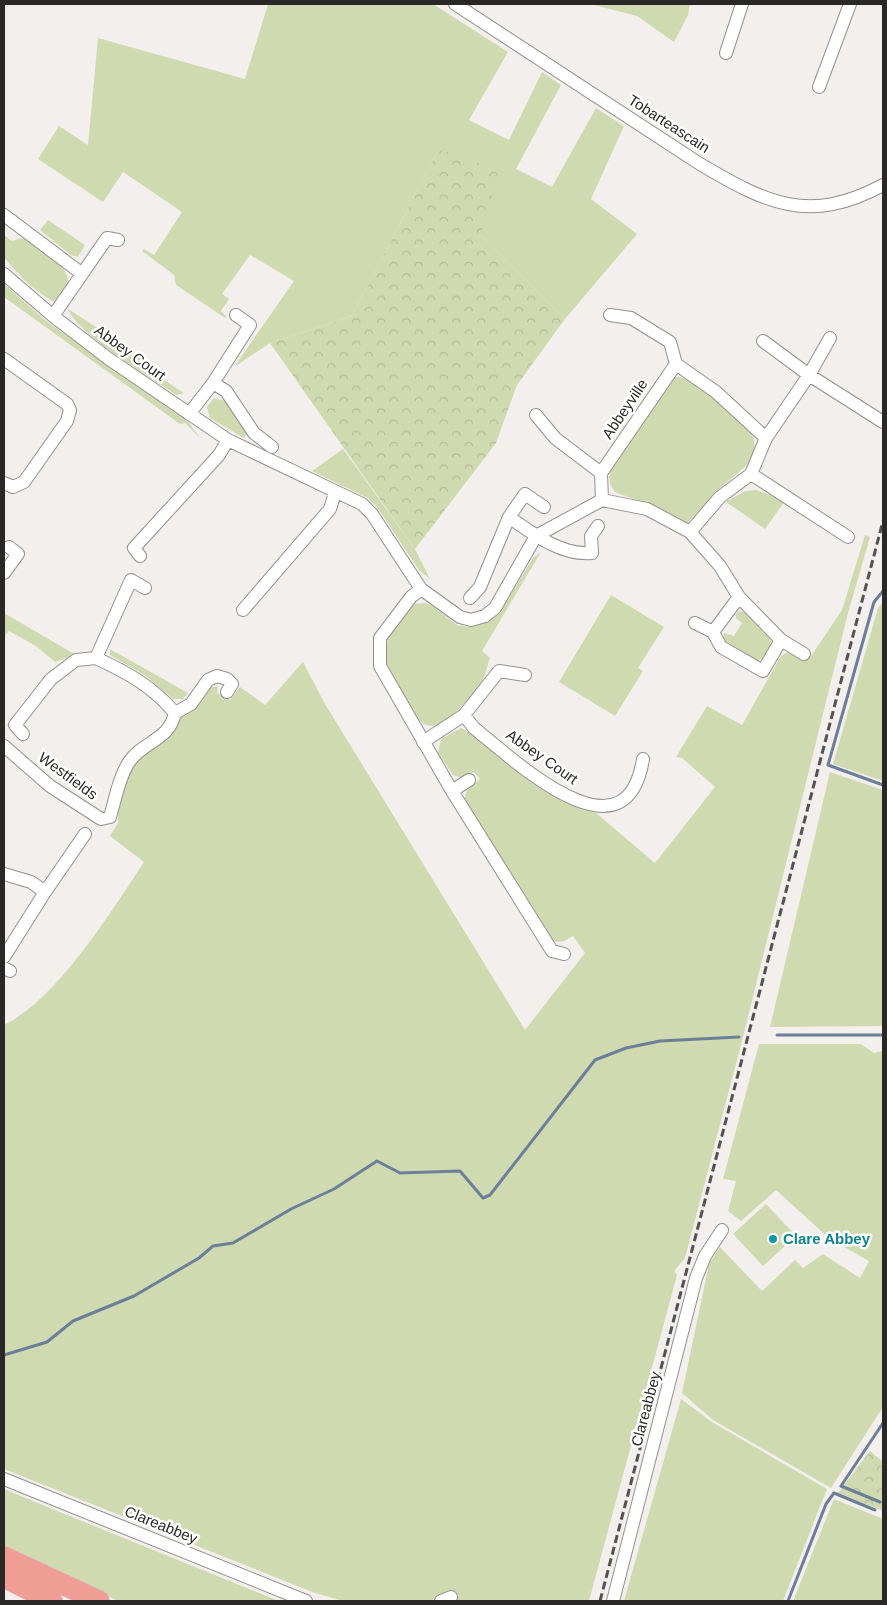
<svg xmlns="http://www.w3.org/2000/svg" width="887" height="1605" font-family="Helvetica,sans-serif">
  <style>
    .grass { fill: #d0dab1 }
    .forest { fill: url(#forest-crowns) }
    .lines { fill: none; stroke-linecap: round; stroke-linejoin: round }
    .stream { stroke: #6d7e98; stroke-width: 3 }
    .street-casing { stroke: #93908e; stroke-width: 14 }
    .primary-casing { stroke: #cccbcb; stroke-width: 22 }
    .street { stroke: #fff; stroke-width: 12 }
    .primary { stroke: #f09d95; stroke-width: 21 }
    .rail { stroke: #545251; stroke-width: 3; stroke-dasharray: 8 4; stroke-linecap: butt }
    .culture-dot { fill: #0f9aa8; stroke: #fff; stroke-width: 2 }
    .labels { text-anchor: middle; stroke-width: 5; stroke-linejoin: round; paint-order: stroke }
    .street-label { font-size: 15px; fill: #292827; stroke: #fff }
    .culture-label { font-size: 15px; font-weight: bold; fill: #0d838f; stroke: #fff; text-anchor: start }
  </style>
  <defs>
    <pattern id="forest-crowns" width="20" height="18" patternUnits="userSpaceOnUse" patternTransform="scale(1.25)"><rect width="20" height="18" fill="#d0dab1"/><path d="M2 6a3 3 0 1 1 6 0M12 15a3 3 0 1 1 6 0" fill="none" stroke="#b3bb98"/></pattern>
  </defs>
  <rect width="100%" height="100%" fill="#f3efed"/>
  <path class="grass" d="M268,4H433L508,52L469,120L509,140L542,72L561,85L516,169L552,187L596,108L624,126L591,199L637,234L565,319L481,235L439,149L352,316L270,343L234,367L294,281L250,255L222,294L229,299L221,311L226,316L225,318L176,285L174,275L142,251L144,249L154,255L182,212L123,172L103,202L38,159L59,126L88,145L98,38L245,79Z
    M590,4H690L688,15L674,42L637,16Z
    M48,220L85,245L78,257L71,255L40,230Z
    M4,235L12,241L21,238L28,240C49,256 89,276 54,302C34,291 18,275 4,257Z
    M4,284L45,320L187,420L201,439L185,423L180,424L4,297Z
    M68,309L132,350L161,378L184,393L177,395C153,379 76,333 68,309Z
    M675,377C700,376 734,417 751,433C766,459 732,476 717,491C707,502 698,513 687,523L678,521L663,510L615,492C609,484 609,479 610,469L668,383Z
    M214,398L225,401L247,433L244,438L210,418L207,407Z
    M343,449L415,549L430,579L419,570L377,507L368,498L312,471Z
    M757,490L785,501L765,529L726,502L745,491Z
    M865,535L870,537L848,613L742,1041L685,1258L674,1271L677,1275L589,1601H343L315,1593L4,1469V1025C57,999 111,912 144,862L110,836L118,823V810L131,767L135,761L168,739L182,714L210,687H218L217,693L230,700L240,687L265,705L303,662L325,704L525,1030L585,953L573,936L564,941L556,942L549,936L464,800L467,790L480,779L474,772L462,778L453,775L438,753L441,739L461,728L473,734L554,795L580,809L596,813L655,863L715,787L682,758L676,757L707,706L742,725L781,656L788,652L805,660L809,659L842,610Z
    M541,552L482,651L490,658C487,666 486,674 482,681C478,691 448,722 437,725C429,728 422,723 416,718L385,661L388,636L410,608L414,604L424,603L431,605L457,625L468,627L485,623L498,615L533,558Z
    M611,595L664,627L638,668L643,671L615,716L559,682Z
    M883,602V781L833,764L878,608Z
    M739,611C747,612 751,617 756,622C770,635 781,649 758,661L731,649L723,640L724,633L734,636L742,623L736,618V614Z
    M4,613L76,655L55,662L36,646L9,631L4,637Z
    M110,649L188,693L183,699H173L146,676L110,655Z
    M830,772L883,790V1026L770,1027Z
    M759,1044H861L874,1053L883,1051V1407L831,1488L713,1420L682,1393L709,1264L720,1247L762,1291L795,1260L803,1268L823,1254L860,1278L869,1261L830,1239L776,1190L741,1221L728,1211L736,1181L723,1179Z
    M766,1204L796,1236L763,1266L733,1234Z
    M681,1399L712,1422L827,1489L783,1601H624Z
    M4,1489L23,1497L279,1601H118L4,1546Z
    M834,1499L883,1519V1601H793Z"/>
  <path class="forest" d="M439,149L499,171L481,235L565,319L517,385L496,443L415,549L270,343L352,316Z
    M870,1451L883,1462V1511L838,1493Z"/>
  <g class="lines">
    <path class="stream" d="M883,591L874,602L828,765L883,785
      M777,1035H883
      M4,1355L47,1342L73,1321L134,1296L199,1258L213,1246L233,1243L291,1209L334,1189L377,1161L400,1173L460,1171L483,1198L490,1195L595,1060L626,1048L660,1041L739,1037
      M880,1502L841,1486L883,1423
      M788,1601L826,1504L834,1493L875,1510"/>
    <g class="street-casing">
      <path id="street" d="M455,4L700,164C766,203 809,225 883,185
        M726,53L742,4
        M819,87L850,4
        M4,215L81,273
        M4,274L53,316L109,359L228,440L362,504L372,514L421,589L460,617L471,620L485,616L495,608L536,536
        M610,315L631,318L670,342L676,364
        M53,316L107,238L118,240
        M763,341L809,375L883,422
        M4,359L67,404L70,410L67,421L24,482L13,487L4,483
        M213,383L226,391L254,433L272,447
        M189,414L213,383L250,325L236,315
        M536,415L555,438L601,473L676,364L716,392L766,438
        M751,474L848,537
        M602,500L647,509L690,532
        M509,517C533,534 562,556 592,553L591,536L598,526
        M536,536L602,500L601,473
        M140,556L134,548L219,455L228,440
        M4,573L18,554L9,547
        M421,589L411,597L380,638V666L452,791L552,951L564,954
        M470,598L480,587L509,517L525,494L544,507
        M243,610L330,509L335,493
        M695,623L713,632L739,597
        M713,632L721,647L763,671L781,640
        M804,654L781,640L739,597L720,566L690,532L720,497L751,474L766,438L809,375L830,338
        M96,658C128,673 152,686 175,713
        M464,715L474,728C515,761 626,866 643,759
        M23,734L15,725L51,679L76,660L96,658L131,580L145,588
        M423,742L464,715L499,671L525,675
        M4,746L50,786L101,819L110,817C115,800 119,777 129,762C143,741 169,741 175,713L191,704L208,680L217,676L227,679L232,684L227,692
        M452,791L469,780
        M4,874L31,882L45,892L85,834
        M4,957L45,892
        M4,968L10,971
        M4,1479L306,1601
        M441,1601L451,1597
        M613,1601L696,1278L705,1256L722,1230"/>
    </g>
    <g class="primary-casing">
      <path id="primary" d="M4,1557L99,1601
        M4,1577L52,1601"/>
    </g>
    <use href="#street" class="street"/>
    <use href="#primary" class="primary"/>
    <path class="rail" d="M600,1601L883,521"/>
  </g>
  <circle class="culture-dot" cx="773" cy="1239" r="5"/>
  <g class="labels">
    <g class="street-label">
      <text transform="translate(669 124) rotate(33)" y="5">Tobarteascain</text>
      <text transform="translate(130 353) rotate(36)" y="5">Abbey Court</text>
      <text transform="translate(625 409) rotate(-56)" y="5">Abbeyville</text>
      <text transform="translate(542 757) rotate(35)" y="5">Abbey Court</text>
      <text transform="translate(68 776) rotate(36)" y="5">Westfields</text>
      <text transform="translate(646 1409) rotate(-75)" y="5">Clareabbey</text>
      <text transform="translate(161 1525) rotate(22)" y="5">Clareabbey</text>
    </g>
    <g class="culture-label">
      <text x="783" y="1244">Clare Abbey</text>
    </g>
  </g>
  <rect width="887" height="1605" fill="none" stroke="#292827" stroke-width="10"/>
</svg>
